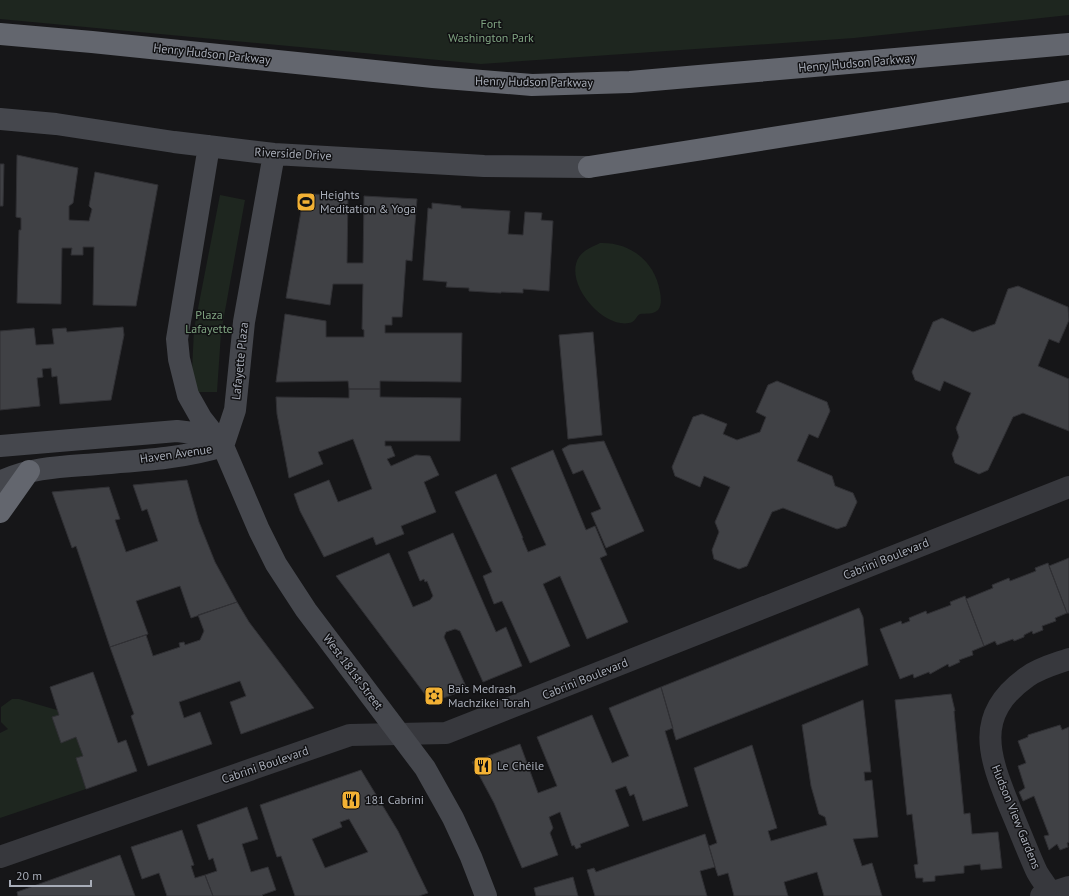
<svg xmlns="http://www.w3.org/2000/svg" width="1069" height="896" font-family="'PT Sans',sans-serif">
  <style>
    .green { fill: #1e261f }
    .building { fill: #404145; stroke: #303034; fill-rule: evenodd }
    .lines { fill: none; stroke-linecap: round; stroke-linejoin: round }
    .street { stroke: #37383d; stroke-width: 22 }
    .secondary { stroke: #45474d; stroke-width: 22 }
    .highway { stroke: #63666e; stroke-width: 22 }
    .labels { text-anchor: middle; stroke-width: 3; stroke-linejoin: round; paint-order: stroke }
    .park-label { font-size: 12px; fill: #7fa381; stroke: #111113 }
    .street-label { font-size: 12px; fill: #a8adb8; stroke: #111113 }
    .poi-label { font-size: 12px; fill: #a8adb8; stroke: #111113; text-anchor: start }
  </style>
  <rect width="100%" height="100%" fill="#161618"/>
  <path class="green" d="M0,0H1069V15L854,38L481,64L0,19Z
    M220,195L245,200L221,333L217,392H191L194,329Z
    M600,243C630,242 655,261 660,292C661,298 662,305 658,310C653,315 646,313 640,314C635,317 636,322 629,323C602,328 563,282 579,257C584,250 592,247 600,243Z
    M12,699H19L57,710L59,715L53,717L61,742L76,737L83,756L76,758L86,789L0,818V733L8,729L1,722V707Z"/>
  <path class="building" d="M17,155L78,168L73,203L69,206V220L89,221L92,209L89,206L95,172L158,185L136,306L93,305L94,247H83V255H71L72,248H62L61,304L17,303L19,230H21V218L16,217Z
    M0,164H4L3,206H0Z
    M304,194L348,195L347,263H363L364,196L417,199L412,261L406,260L402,317H392V325H385V333H462L461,382L380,381V389H349L348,381L276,382L285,314L326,321V337H364V330L362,329L363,284H333L330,305L286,298Z
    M432,203L461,206V208L510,211L508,234L523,235L525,212L542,213L541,220L553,221L549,291L523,289V293L501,292V293L469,291V288L446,287L447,282L423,280L428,208L432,209Z
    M1018,286L1068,307L1069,320L1059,343L1049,339L1038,366L1069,379V431L1023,413L1013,417L988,470L979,474L955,463L952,454L959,437L956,428L971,393L944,381L940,391L915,380L912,372L933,322L942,318L973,332L995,324L1008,289Z
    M123,327L124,335L111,400L60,404L57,376L52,377L51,368L42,369L43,377L37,378L40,406L0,410V331L34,328L36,345L54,344L52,329L66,328L67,332Z
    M593,332L602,435L568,439L559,335Z
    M777,381L827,402L830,411L818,438L809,434L797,461L832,476L835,486L853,493L857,502L846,526L837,529L783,508L772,512L747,566L739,569L714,559L712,550L719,532L715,522L730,487L704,476L700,487L675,476L672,467L693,417L702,414L727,424L723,434L737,440L760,432L766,417L756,412L768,385Z
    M349,389H380V397L461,398L460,441H385V446H391L395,456L387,459L391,466L416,455L430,456L439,475L424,482L436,512L401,526L404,534L376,545L373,537L324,557L300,511L294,494L329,480L338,502L372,489L353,439L318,452L323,464L289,478L277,414L276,397L349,398Z
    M604,441L644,531L606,548L591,513L601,509L583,470L573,474L562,449L569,445Z
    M553,450L586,530L595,526L607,555L600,558L628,622L587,639L560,576L543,584L570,646L530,663L502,601L494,604L483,576L492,572L455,492L496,474L523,538H522L528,552L546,545L511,468Z
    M187,480L199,522L215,562L237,602L191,618L180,586L136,601L148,634L110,647L76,546L72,548L52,492L109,487L120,519L115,520L126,552L158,541L147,509L142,511L133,485Z
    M453,533L496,632L506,627L522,666L483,682L460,631L455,629L446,632L444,637L467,689L433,702L432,700L430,701L336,576L389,553L413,607L430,600L433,596L427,581L425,582L424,579L420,581L408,552Z
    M1069,558V613H1067L1049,566Z
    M1048,563L1067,613L1055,618L1056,621L1042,626L1043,630L1033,634L1032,631L1024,635V637L1014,641L1013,639L997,645L995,641L984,646L966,599L993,588L992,585L1009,578L1010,581L1036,571L1035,568Z
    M965,596L984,646L972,651L973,655L959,660L960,662L949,667L948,664L930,674L929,672L914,678L913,674L900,679L880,629L901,621L902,624L910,621L909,618L926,611L927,614L951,605L950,602Z
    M237,602L249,622L314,708L241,734L230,702L246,696L240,681L179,702L184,718L200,712L212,744L148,766L131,716L134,714L110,647L146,635L153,656L180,647L179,643L184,642L185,645L200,640L204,631L198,615Z
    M859,608L863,617L868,665L676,740L661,687Z
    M93,672L118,743L126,740L137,771L86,789L76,758L83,756L76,737L61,743L52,717L59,715L50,687Z
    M661,687L673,728L665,731L688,806L643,821L634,794L630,796L626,786L615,790L629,826L580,844L581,847L576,849L574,845L572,846L560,812L549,817L553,828L550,833L558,855L522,868L494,803L472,762L520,744L538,793L557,786L537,737L592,715L612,763L629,756L609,708Z
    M951,694L955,711H954L964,814L970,813L972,834L998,832L1002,868L981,870L980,864L964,866V873L935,876V881L923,882V878H916L914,865L918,864L912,814L907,815L895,700Z
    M863,700L871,772H864L865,781L872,780L878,837L853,839L862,866L872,863L882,896H824L817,872L784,882L788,896H734L728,873L718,876L715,867L709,846L717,843L694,768L752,745L777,828L768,831L771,841L827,825L825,817L819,814L811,786L802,725Z
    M1060,725L1062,730L1069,727V842L1067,843L1068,847L1060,850L1057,844L1049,850L1044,836L1049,835L1034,796L1023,801L1019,792L1025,788L1018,766L1026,763L1018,741L1028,737V735Z
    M361,770L398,831L428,893L419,896H295L281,856L277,857L260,805ZM349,819L368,852L325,868L312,839L342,827L340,822Z
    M247,807L258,839L242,844L251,872L268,867L276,890L262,895L263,896H213L205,875L217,871L213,858L209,860L197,825Z
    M182,830L194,865L191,866L195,878L205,875L213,896H167L159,873L142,879L131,847Z
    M705,834L715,867L700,871L707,896H595L587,870L594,868L596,872Z
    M120,855L135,896H18L17,892Z
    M573,877L578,896H536L534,888Z"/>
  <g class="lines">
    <path class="street" d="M0,857L350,735L446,733L1069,487
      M1041,896L1069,887
      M1051,896C1048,886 1040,879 1036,870C1027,850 1019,829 1010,808C989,756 973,715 1027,677C1039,668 1055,664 1069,659"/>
    <path class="secondary" d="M0,119L56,124L174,142L274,154L484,166L589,167
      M209,146L177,339L179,359L188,395L201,418L223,446L259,530L276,564L306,610L425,768L453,818L471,857L486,896
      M0,446L177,431L202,434L223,446C178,460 130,461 84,465C55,467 26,469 0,482
      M223,446L235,410L244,322L274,154"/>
    <path class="highway" d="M0,34L92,42L433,77L532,85L630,82L1069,44
      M589,167L1069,91
      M0,512L29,471"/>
  </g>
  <defs>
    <g id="stadium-square" transform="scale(1)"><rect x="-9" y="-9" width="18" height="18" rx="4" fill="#f2b134" stroke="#111113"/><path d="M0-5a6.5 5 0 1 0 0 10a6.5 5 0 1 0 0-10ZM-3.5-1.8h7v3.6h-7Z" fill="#111"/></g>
    <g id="synagogue-square" transform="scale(1)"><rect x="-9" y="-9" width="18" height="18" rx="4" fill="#f2b134" stroke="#111113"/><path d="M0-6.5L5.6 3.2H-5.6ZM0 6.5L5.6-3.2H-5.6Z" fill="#111"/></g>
    <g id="restaurant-square" transform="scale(1)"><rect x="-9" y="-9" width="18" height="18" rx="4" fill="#f2b134" stroke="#111113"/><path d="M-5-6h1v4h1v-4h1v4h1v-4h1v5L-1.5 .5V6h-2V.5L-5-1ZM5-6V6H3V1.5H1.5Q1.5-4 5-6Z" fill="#111"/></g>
  </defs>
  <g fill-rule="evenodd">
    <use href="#stadium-square" x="306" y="202"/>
    <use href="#synagogue-square" x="434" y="696"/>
    <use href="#restaurant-square" x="483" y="766"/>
    <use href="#restaurant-square" x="351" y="800"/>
  </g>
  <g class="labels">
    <g class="park-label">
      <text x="491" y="28">Fort<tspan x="491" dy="14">Washington Park</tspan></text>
      <text x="209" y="319">Plaza<tspan x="209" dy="14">Lafayette</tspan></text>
    </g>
    <g class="street-label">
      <text transform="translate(212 54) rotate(6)" y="4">Henry Hudson Parkway</text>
      <text transform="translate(857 63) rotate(-5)" y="4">Henry Hudson Parkway</text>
      <text transform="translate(534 82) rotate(1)" y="4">Henry Hudson Parkway</text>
      <text transform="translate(293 154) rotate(3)" y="4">Riverside Drive</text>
      <text transform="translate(240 361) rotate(-84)" y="4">Lafayette Plaza</text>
      <text transform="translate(176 454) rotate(-8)" y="4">Haven Avenue</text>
      <text transform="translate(886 559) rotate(-22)" y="4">Cabrini Boulevard</text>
      <text transform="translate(353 672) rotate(53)" y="4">West 181st Street</text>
      <text transform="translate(585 679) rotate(-22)" y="4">Cabrini Boulevard</text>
      <text transform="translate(265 765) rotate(-19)" y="4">Cabrini Boulevard</text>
      <text transform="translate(1016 817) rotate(68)" y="4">Hudson View Gardens</text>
    </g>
    <g class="poi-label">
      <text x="320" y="199">Heights<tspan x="320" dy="14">Meditation &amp; Yoga</tspan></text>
      <text x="448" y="693">Bais Medrash<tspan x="448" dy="14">Machzikei Torah</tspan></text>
      <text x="497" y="770">Le Chéile</text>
      <text x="365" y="804">181 Cabrini</text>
    </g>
  </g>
  <path d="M10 880v6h81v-6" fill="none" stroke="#a8adb8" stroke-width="2"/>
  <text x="16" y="880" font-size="12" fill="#a8adb8" stroke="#111113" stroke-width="3" paint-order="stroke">20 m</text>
</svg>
